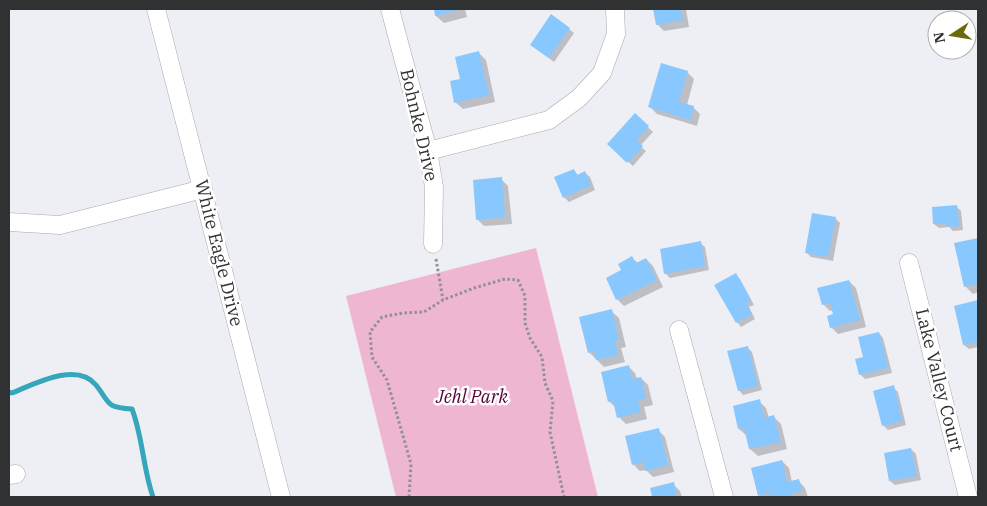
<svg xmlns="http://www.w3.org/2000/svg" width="987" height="506" font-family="'IBM Plex Serif',serif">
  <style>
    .green { fill: #efb6d2 }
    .shadow { fill: #0003 }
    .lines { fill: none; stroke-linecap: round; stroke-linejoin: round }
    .stream { stroke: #36a6ba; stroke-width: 5 }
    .building { fill: #88c8ff }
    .minor-casing { stroke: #a8a9af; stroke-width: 19 }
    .path { stroke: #909195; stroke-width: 3; stroke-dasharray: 2.5 2.5; stroke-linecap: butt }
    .minor { stroke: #fff; stroke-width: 18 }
    .labels { text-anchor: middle; stroke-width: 5; stroke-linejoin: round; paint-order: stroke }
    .street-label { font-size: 18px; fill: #303133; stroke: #fff }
    .park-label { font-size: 18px; font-style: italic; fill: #59003b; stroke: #fff }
  </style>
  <rect width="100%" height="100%" fill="#eeeff5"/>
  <path class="green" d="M536,248L598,497H396L346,296Z"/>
  <path class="shadow" d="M435,9H465L467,17L444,23L436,16Z
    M654,9H686L689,27L664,31L657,24Z
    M569,29L574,33L554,62L531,45Z
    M479,53L486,60L495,102L463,109L455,102L461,80Z
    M687,72L694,79L687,105L693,107L700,114L697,126L657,114L650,107Z
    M635,115L653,132L640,146L646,151L633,166L609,144Z
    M573,170L579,176L585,173L590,177L595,190L569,202L564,197Z
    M501,179L508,186L512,224L484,226L477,219Z
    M956,206L961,211L963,230L953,231L949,227L939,228L934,224Z
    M835,218L840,223L833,261L811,257L806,252Z
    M978,239V292L973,294L966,287L955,244Z
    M700,243L705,247L709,270L670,278L665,273Z
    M632,258L638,263L646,259L653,266L663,287L624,306L617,299L623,271Z
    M735,275L740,279L754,305L749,307L755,319L741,327L737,322Z
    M849,281L856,288L866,327L838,334L831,327L834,310L830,311L823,304Z
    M978,301V347L969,349L964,345L955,307Z
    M611,311L619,318L626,347L621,348L625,362L604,367L589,352Z
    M879,333L883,338L892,373L865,379L860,374L864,358Z
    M747,347L752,352L762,390L743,395L739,390Z
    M628,366L635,373L637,379L641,378L648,385L653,405L644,407L647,419L626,424L619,417L616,408L609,401Z
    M893,387L898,392L906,425L888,430L883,425Z
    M759,401L766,408L769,418L774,417L781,424L787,449L758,456L750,449L747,436L739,429Z
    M658,430L665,437L674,472L653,477L646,470L640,471L633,464Z
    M911,449L916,454L921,480L895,485L890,481Z
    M782,461L789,468L792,482L798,480L805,488L808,497H761L759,495Z
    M673,484L680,491L682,497H653L651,489Z"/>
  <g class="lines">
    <path class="stream" d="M9,392L12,393C34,384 77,361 96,385C111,404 105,407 132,409C143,438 143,469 153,497"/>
  </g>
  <path class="building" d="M434,9H462L435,16Z
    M653,9H681L683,20L656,25Z
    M551,14L570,28L549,58L530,45Z
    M479,51L489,95L454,103L450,81L460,79L455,57Z
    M661,63L688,71L679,102L694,106L690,120L648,107Z
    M635,113L649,126L637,140L643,146L627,163L607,144Z
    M574,169L577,175L585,171L591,185L563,198L554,177Z
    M502,177L505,217L476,220L473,180Z
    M957,205L959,226L947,227L946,223L933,224L932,207Z
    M812,213L836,217L828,257L805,253Z
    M978,238V284L964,287L954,243Z
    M701,241L705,266L664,274L660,249Z
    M632,256L636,263L646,258L657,280L616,300L606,278L621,270L618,264Z
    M736,273L751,300L746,303L752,314L736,323L714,285Z
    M849,280L860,320L830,328L827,316L833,314L830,303L822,305L817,288Z
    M978,300V342L963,345L954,306Z
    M612,309L619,340L615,341L618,355L596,360L594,351L588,353L579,317Z
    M879,332L888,368L859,375L855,359L863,357L858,337Z
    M748,346L758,386L738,391L727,351Z
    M629,365L632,379L641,377L646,398L638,400L641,412L617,418L613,401L608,402L601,372Z
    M894,385L902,421L882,426L873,391Z
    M760,399L764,418L774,415L781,442L749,449L744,428L738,429L733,406Z
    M659,428L668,465L645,471L643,462L632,465L625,436Z
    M911,448L917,476L889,481L884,453Z
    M782,460L787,482L799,479L802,491L791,494L792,497H770L769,493L758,496L751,468Z
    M674,482L677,497H652L650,488Z"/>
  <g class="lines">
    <g class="minor-casing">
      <path id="minor" d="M156,9L281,497
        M390,9L428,151L434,187L433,244
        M428,151L549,120L579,98L602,73L616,34L615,9
        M9,222L60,225L203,189
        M909,263L968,497
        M679,330L724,497
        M9,475L16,474"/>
    </g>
    <path class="path" d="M436,259L443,300
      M409,497L411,464L387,380L372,357L370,332L382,317L403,313L424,312L443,300L474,288L505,279L518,280L525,296V323L530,338L542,357L545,383L553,401L550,432L564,497"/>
    <use href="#minor" class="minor"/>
  </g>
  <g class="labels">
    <g class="street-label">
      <text transform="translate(419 125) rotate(77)" y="6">Bohnke Drive</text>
      <text transform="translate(219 253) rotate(76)" y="6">White Eagle Drive</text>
      <text transform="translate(939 380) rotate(76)" y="6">Lake Valley Court</text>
    </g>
    <g class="park-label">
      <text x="472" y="403">Jehl Park</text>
    </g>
  </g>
  <rect width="987" height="506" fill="none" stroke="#303133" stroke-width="20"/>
  <g transform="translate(952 35) rotate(258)"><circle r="24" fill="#ffffff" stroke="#acadad"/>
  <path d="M0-4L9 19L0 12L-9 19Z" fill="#6a6a07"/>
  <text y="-8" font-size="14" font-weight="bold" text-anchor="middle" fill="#303133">N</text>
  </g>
</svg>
